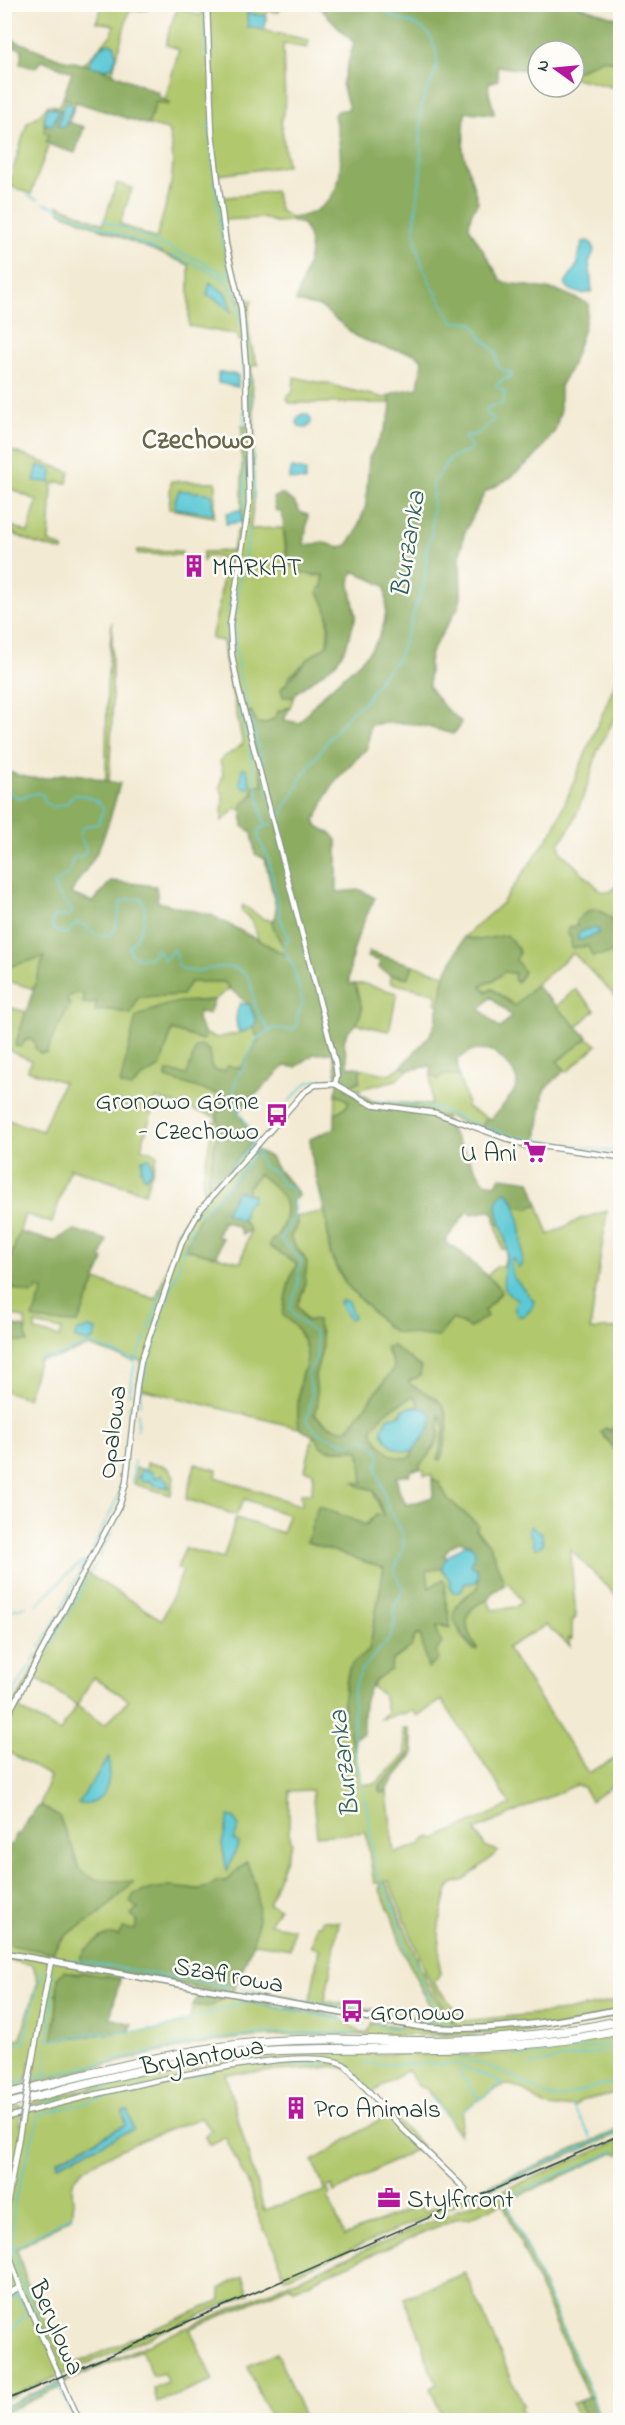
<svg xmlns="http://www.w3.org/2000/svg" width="625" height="2425" font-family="'Indie Flower',sans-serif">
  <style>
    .green { fill: #b1c86d; stroke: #688250; stroke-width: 1.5; fill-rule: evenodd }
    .forest { fill: #8cac60; stroke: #56744a; stroke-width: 1.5; fill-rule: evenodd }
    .water { fill: #5dc9d6; stroke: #3e8385; stroke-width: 1.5 }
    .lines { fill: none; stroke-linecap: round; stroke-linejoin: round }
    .stream { stroke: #5dc9d6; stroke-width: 1.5 }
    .minor-casing { stroke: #899484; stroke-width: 7 }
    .tertiary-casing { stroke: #899484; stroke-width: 8 }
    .motorway-casing { stroke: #899484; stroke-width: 10 }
    .minor { stroke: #fff; stroke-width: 4.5 }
    .tertiary { stroke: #fff; stroke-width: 5 }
    .motorway { stroke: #fff; stroke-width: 8 }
    .rail { stroke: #1f3d34; stroke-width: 1.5 }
    .minor-bridge-casing { stroke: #899484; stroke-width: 7; stroke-linecap: butt }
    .minor-bridge { stroke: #fff; stroke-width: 4.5 }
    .labels { text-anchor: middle; stroke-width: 5; stroke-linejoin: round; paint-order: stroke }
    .poi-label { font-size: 26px; fill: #1f3d34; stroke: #fdfcf7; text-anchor: start }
    .street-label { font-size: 26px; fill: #1f3d34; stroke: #fdfcf7 }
    .water-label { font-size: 27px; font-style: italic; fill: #2e605c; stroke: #fdfcf7 }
    .quarter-label { font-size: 28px; font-weight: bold; fill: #66664a; stroke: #fdfcf7 }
  </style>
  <rect width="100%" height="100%" fill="#fdfcf7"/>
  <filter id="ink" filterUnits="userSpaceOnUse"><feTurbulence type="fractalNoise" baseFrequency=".0167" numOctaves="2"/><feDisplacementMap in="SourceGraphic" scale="12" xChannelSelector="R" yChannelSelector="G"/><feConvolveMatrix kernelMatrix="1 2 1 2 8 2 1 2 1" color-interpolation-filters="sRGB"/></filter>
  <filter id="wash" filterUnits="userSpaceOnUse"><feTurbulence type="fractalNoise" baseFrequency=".008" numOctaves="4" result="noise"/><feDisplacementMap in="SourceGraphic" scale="24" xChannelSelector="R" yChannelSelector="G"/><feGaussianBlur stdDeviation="1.35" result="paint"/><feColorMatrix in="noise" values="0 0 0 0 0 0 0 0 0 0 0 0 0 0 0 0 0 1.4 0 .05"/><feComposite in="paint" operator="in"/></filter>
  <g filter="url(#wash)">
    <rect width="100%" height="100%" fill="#f3ead3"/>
    <path class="green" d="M103,5H149L147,10L129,11L112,74L100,68L106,69L105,44L90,61L89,66L92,68L83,65L112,34L114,25L96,22Z
      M203,5H265V8L280,9L279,12L267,11L266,16L247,13L248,27L309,40L307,48L283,44L285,107L281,121L287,166L218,175L220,198L275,191L280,211L292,218L291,221L275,222L264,218L223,220L240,301L252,300C245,319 249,347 258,365L251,366L255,438H253L254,501L250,529L283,528L286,553L314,576L323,575V587L318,593L327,605L328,630L327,645L310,657L288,678L283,696L294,697L290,707L278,711L276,717L265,724L257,723L251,711L245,714L263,784L253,790L250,799L245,801L241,810L236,808L222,821L223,794L220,788L223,773L220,760L243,744L225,659L223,641L211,639L219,604L225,561C219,556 212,556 205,557L203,562V552L232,551L238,529H242V426L248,427L244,341H239L238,335L189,326V265L60,212L58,205L103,224L117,183L132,188L120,224L156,239C167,200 180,171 168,130L148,125L156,102L168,105L169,103L165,100L179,49L166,45C168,32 172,20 178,8L199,15L202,14Z
      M601,59L620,63V89L574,78V71H579Z
      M63,98L76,101L69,122L73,106L67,102L62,110L53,107L44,119V126L49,135L47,142L49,144L31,194L5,184L4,178L10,180L27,123L39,115L48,105L60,106Z
      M294,377L321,383H329L341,388L385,398L389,396L391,403H289L287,398L293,391Z
      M4,448L70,472L67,483L57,482L52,485L49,542L63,548V551L34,543L5,530V523L28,533L37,501L10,488L5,489Z
      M171,481L216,482L214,517L169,509Z
      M137,550L182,551L181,555L137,554Z
      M112,622V719L109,782H106L107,686Z
      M620,672V708L597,752L590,778L573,823L559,844L561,852L601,891L610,892L620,883V926H616L610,917L588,911C577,920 569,934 572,948L588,946L609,954L620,945V993L617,998L573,953L535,985L515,1007L492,989L487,993L481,986L497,978L504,971L515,974L517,982L521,977L516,960L518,949L507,936L478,940L464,937L502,903L553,831Z
      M243,905L263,919L272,920C273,933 283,942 286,955L255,938L258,939L252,921L241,910Z
      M45,956L34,989L5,980L7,967Z
      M413,965L445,975L440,1004L435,1003L437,995L434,993L391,983L390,975L408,978Z
      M189,982H225L229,989L214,1000L180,1002L160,1009L131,1088L142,1077L160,1067L172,1030L202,1040L205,1034L217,1038L239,1033V1031H246L253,1027L255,1034L260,1037L241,1068L227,1066L226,1071H216L211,1066L203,1046L197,1047L187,1075L167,1072L166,1077L221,1095L217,1114L219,1123L208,1178L210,1189L248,1146L252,1143L256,1150L250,1161L200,1216L184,1249L241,1262L250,1231L243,1220L246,1204L250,1203L251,1195H248V1187L259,1174C266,1180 276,1185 281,1193C291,1206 284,1233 271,1241V1248L277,1249L297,1264C288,1279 285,1297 283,1314C298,1327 312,1347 305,1368C302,1376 303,1368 301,1376C298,1393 297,1410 299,1428L142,1389V1385H137L141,1361L134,1358L133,1361L89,1346L59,1357L39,1360L27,1398L5,1391V1341L27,1342L25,1319L5,1312V1286L31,1294L37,1288L43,1290L41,1296L78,1323L96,1280L156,1299L175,1245C174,1229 194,1207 206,1194L202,1182L213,1122L215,1123L216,1117L156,1098L141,1148L155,1153L157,1156L145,1193L70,1168L52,1223L25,1214L5,1277V1119L42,1131L63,1082L30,1071L28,1070L31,1060L5,1049V1006L26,1012L15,1046L30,1039L35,1042C57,1033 61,1025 70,1003L66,1001L68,997L79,992L97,1001L95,1011L112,1010L131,1014L138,997L182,995ZM143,1159L150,1158C153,1166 151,1172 146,1178L141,1170ZM35,1324L62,1330L60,1337L35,1331Z
      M355,984H364L397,993L389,1031L357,1024L362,1009Z
      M575,989L595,1010L577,1027L556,1007Z
      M588,1038L597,1045L567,1072L557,1062Z
      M402,1066L408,1070L396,1080L356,1090L372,1101L431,1105V1074L437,1079L445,1074L459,1077L467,1102L466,1107L486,1117L481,1130L450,1117L370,1104L345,1089L359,1081L360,1068L389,1075Z
      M336,1093L349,1102L346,1107L335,1114Z
      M503,1183L529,1208L538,1204L549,1235L580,1219L607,1211L590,1330L620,1328V1420L610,1431L601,1432L620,1456V1600L570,1549L576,1617L572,1622V1639L568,1638L570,1646L546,1625L507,1648L588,1773L620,1756V1780L591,1801L583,1787L576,1785L475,1830L486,1848L494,1849L498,1852L464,1880L452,1884L448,1889L439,1925L440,1973L434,1983L464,2021L566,2011L620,2000V2015C570,2027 519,2034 467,2035C396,2037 324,2032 254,2037C177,2043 105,2067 31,2084L35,2063L30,2062L26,2085L5,2091V2038L20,2040L38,1981L33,1965L7,1960L5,1966V1944L53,1953C60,1934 81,1927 97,1916C109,1906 121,1894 133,1883C122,1880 111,1882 100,1881C74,1878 79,1862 72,1847C67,1837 63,1828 59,1816L40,1805L50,1776L5,1750V1722L85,1572L162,1620L183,1571L177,1568L185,1548L223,1559L236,1518L282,1533L288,1515L245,1499L236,1515L186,1499L195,1464L217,1470L216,1477L302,1506L301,1493H312L313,1472L305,1470L313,1436L330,1451L356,1449L360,1452L363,1484L354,1482L359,1486L374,1490L375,1497L384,1516L371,1519L366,1525L307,1542L384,1568L369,1651C362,1656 352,1662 349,1670C336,1708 355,1747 362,1785L376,1783L406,1754L403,1729H406L411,1750L410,1755L380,1786V1793L387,1792L394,1853L421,1845L424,1840L430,1837L435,1839L511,1805L442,1700L417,1716L413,1711L381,1719L387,1712L383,1695L372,1687L378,1675L390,1670L392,1660L404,1653L414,1638L419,1634C425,1642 423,1657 429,1667L436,1652L437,1625L450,1628C450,1611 446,1596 435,1584L429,1589L426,1570L442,1569L449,1579L462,1589L465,1583L477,1581L478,1578V1588L461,1599L454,1612L461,1636L474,1650L477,1648C463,1627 460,1609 488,1600L492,1610L516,1607L522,1601L509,1582L503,1586V1580C496,1562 492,1543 476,1530L478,1525L448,1499L439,1482L432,1479V1475H424V1470L420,1469V1465C436,1446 441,1442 439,1416H441L444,1430L438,1459L441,1460L448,1427L438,1400L411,1385L408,1381L417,1378C415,1356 406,1360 393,1346L386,1351L394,1365L393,1370L348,1429C337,1431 322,1422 314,1414C319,1395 314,1394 315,1377C316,1355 330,1340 314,1319L307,1321L297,1305L304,1289V1257L290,1238L297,1225L296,1217L325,1211C328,1225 327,1240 330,1253C339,1284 367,1305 387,1327L395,1332L454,1319L470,1328L486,1316L484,1311L501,1293L497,1285L487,1276L496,1267L504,1265L507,1249H502L496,1225L502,1223L497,1205ZM93,1677L129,1700L104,1725L77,1706ZM36,1678L77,1705L60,1732L19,1709ZM312,1790L317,1836L366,1832L374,1883H380L381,1888H379L392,1916L403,1951L435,2017L434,2020L325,2001L339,1922L322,1920L321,1925H317L311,1947L319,1949L309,2008L409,2023L451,2026L453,2023L430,1991L387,1884L383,1882L389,1881L434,1992L459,2029H446L447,2033L372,2023L368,2032L361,2033L339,2017L242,2000V1996L194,1987L193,1994L222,2000L208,2008L193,2005L190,2020L158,2030L90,2034L52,2040L56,2018L58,1978L64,1971L80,1974L81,1972L120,1979L122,1974L86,1949L93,1946L101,1937H118L136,1930L137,1920L134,1912L139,1909C151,1902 164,1895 177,1890C192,1884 199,1897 217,1881H226L246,1862C258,1891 260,1915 251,1945L257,1943L290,1949L294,1929L269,1924L279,1908L268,1904L292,1843L289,1833V1791Z
      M411,1397H416L419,1407L404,1409L382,1433L391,1445L412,1451V1457C398,1460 389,1457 381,1445C376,1438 372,1437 372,1428L386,1412Z
      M147,1463C160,1465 166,1463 174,1476L171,1495L134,1484L136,1468L141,1469L138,1478L142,1482L152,1481L169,1486L167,1481L153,1477L152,1472L146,1470Z
      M620,2035V2092L580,2101L574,2108L572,2105C539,2118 532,2086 508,2085C497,2085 473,2104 463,2111L459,2135L439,2105L426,2089L418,2086L408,2070L371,2093C354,2075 349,2061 322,2068L225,2074L264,2210L325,2191L313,2161L390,2113L422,2146L334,2193L332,2186L327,2187L330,2195L328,2196L344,2236L420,2205L424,2212L460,2196L465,2189L479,2190L620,2129V2133L285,2278L278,2261L276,2250L260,2222L249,2186L225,2137L210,2145L205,2135L212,2131L201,2118C178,2126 84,2160 74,2179C69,2191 76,2204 72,2217L17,2249L27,2284L64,2361L72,2365L221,2300L220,2289L243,2276L249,2294L5,2399L4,2278L7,2272L4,2267V2110L22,2106L19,2124L23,2125L28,2104C99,2086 171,2065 245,2058C320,2050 397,2055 472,2055C522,2055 572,2045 620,2035ZM123,2111L127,2131L59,2165L57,2160L125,2125Z
      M620,2140V2155L613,2153L513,2198L508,2206L592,2396L588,2397L503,2203L469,2218L455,2219L331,2272L293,2290L290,2286L190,2329L213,2381L157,2403L154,2388L168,2383L163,2373L153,2376L141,2350L62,2383L63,2386L5,2412V2406Z
      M465,2273L523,2405L520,2407L526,2420H444L430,2388L437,2384L424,2353L423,2343L404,2298Z
      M277,2353L279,2357L305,2420H271L249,2370L248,2366Z
      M579,2401L584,2415L592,2420H579L572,2404Z"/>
    <path class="forest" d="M573,4L620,19V63L601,59L578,71H574V51H538V72L497,66L498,80L489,83C486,95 494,103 494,114L465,112L463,151L478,202L471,214L469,227L502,282L559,291L589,304L583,331L571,367L560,386V413L555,431L535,457L510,478L485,492L464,534L460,555L461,596L459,606L432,650L429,661V687L444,707L461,722L459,728L453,734C422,725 402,719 370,725L368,747C357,760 341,771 332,786C325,796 322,809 315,820L316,825L333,835L337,840V892L361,890L375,898C361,926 349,952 349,984H355L362,1009L357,1024L347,1032L344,1042L348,1066L360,1068V1081L345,1088L364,1101L427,1111L446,1118L449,1128L484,1182L496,1184L501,1177L530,1181L538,1204L529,1208L515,1206L513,1199L501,1218L502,1224L496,1225L494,1213L489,1211L472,1214L468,1211C459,1221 453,1232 445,1241L450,1246L455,1247L497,1285L501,1292L484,1311L487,1316L470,1328L453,1319L438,1337L395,1332L387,1327L347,1285L330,1253L326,1218L313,1164L310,1139L335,1128V1114L346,1107L349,1102L336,1093L338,1085L333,1053L314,1054L296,1067L285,1066L238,1112L248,1127L252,1143L210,1189L208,1178L219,1124L217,1114L221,1095L166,1078L167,1071L187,1075L196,1047L203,1046L209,1051L211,1066L216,1071H225L227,1066L241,1068L260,1037L255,1034L253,1027L256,1022L250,1005C246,1003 227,986 224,982H190L182,995L138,997L131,1014L112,1010L95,1011L97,1001L89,1004L83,1003V995L79,992L68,997L66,1001L70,1003C63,1021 52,1034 47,1053H40L35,1048V1042L30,1039L25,1040L21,1047L15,1046L44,957L7,967L5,970V770C17,776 37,781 51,777C59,774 64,773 74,774C90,775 102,782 120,783C114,806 107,832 96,854C89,868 77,879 71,894L93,902L111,881L156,886L158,902L211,915L286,955C283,941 273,934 272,920L275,918L276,908L265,859L255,854L252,833L243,826L242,805L253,795V786L263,784L245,714L251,711L257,723L265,724L276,717L278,711L290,707L284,720L299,723C306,716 312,706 320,698C357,661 394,647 385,586L354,571L351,576L350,585L356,616L346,647L336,663L297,692L294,697H283L281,689L310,657L327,645C332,629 329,606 318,593L319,588L323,587V575L305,574L288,563L282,512L276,511L273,498L282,494L294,502C299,510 298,513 308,515L304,545L324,543L341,547L347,545L356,533L366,505L369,458L383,433L389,418L391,407L389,396L396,392L418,388L422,360L416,354L383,347L357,337L321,307L296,302C301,276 320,251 303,224L291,221L292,218C349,210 345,160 334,115L338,111L349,109L342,84L354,43L317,5Z
      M4,36L60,59L100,68L159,93L158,96L169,103L168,105L156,102L148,125L63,98L72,72L42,60L35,68L20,64L22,49L5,44Z
      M59,110H62L59,122L66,125L67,122L84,127L75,153L53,146L46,142L49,135L44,133L45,123L48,125L55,121Z
      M597,909L610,917L616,926H620V945L609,954L592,956L588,946L572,948L571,938L567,933L568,928L577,926V920L588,911Z
      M507,935L518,949L519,954L516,960L524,972L517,982L514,979L515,973L504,972L497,978L481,986L487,992L492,989L515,1006L535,985L588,1038L557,1061L565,1070L544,1090L536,1146L481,1130L486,1117L491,1119C521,1084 529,1084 493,1051L472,1050L457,1060L459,1077L445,1074L437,1079L431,1074V1066L408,1070L402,1066L430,1035L436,1021L445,975L464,937L479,940ZM491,997L511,1016L500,1029L480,1009Z
      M369,952L413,965L409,977L390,975L379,968L380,961L367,957Z
      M214,1000L209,1014L199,1012L197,1020L205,1034L203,1040L172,1030L160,1067L142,1077L131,1088L120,1085L136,1017C148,1011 167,1004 180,1002C191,1001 202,1002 214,1000Z
      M256,1150L272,1158C276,1174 293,1181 299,1196L293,1200L294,1217H296L297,1225L290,1238L307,1262L304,1289L297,1305L306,1321L317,1320L323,1345L315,1376L318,1404L314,1414C322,1423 337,1432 348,1429L393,1370L394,1365L385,1347L393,1346L421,1367L420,1376L408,1381L411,1385C419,1390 430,1394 437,1400C455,1415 445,1441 441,1460L438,1459L444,1430L441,1416H439C439,1442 437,1446 420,1465V1469L412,1470L409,1475L396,1477L400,1494L407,1505L433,1497L432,1479L439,1482L448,1499L478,1525L476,1530L490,1546L503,1580V1586L492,1593L488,1600C460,1609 463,1627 477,1649L474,1650C451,1620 442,1612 478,1588V1572L471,1565L473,1556L471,1545L459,1541L448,1549L444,1555L447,1557L442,1569L427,1570L429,1588L443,1579L446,1585C441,1601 452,1612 450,1628L443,1625L437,1626V1633L442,1643L436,1652L439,1659L428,1668C424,1658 424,1640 419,1634L414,1638L411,1647L392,1660L391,1670C363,1682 362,1706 363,1734L354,1737L355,1752C350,1744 345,1713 343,1702C343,1699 348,1675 349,1670C352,1661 362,1656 369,1651L384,1568L307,1542L318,1506L366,1525L376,1515L384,1516L374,1490L359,1486L353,1482L363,1483L360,1452C350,1446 337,1455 320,1446L317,1438L299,1428C297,1410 298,1393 301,1376C303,1368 302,1375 305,1368C312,1347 298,1327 283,1315C285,1297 288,1280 297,1264L269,1246C271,1240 277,1237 280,1231C295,1201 280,1192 259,1174L248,1187V1195L243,1193L225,1213L243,1220L250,1231L242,1234L238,1227L223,1221L217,1236L222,1238L217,1256L184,1249L200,1216L250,1161ZM411,1397L416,1398L419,1407L425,1410L432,1422C428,1436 414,1443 411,1457C396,1460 390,1456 381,1445C376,1438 372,1437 372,1428L386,1412Z
      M75,1230L107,1240L101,1258L104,1260L78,1323L49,1322L35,1319L33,1318L43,1290L37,1288L36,1292L31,1294L5,1286V1277L19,1232L53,1241Z
      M4,1324L25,1328L27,1342L5,1341Z
      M620,1420V1456L601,1432L605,1428L610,1431Z
      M406,1729H409L414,1754L387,1788V1792L380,1793V1786L410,1755L411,1750Z
      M40,1805L59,1816C63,1828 67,1836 72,1847C75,1853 74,1860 77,1865C87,1885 115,1880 133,1882C121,1894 109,1907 95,1917C80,1928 59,1934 53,1953L5,1944V1847L12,1844L15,1835L21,1833L27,1819Z
      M247,1862C250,1871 254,1880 256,1889C266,1924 245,1962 232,1994L81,1967L80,1958C88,1946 103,1931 118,1936L123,1928L135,1930L137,1920L131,1915L138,1909L130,1902L134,1894C144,1891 156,1887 167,1887C186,1887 201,1895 217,1881H226Z
      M64,1971L79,1974L80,1972L120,1979L110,2018L132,2024L130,2031L52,2040L56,2018L58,1978Z
      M199,1995L222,1999L208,2008L193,2005Z
      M592,2396L601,2420C586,2421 583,2414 579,2401Z"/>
    <path class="water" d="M247,13L266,16L265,28L248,27Z
      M111,43L115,46L116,56L113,66L106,69L89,66C90,57 102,44 111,43Z
      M65,102L70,103L73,106L64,127L58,125Z
      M47,107L59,110L52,126L45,123L44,119Z
      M588,241L592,244L594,251L589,262L592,291C583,296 570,293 565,283L578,264V257L583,242Z
      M210,282L226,294L232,312L214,298L207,296Z
      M221,372L238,375V387L218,383V374Z
      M297 421a7 7 0 1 1 14 0a7 7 0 1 1-14 0Z
      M38,465L52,470L51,482L34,481Z
      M292,468L306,471L305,481L289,479Z
      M179,490L212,494L213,514L175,508V500Z
      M242,509V522L226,524L227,513Z
      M242,768H246L251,785L248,788L242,787L240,784Z
      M591,928L598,929L599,933L582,940L577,939L580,932Z
      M240,1003L250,1005L256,1022L253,1027L243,1032L238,1030C235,1022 236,1011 240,1003Z
      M150,1158L152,1169L145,1178L141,1170L142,1159Z
      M237,1191L253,1195L251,1202L246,1204L242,1221L225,1213Z
      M507,1192C520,1202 525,1251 521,1266L518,1268L513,1259L510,1260L513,1277L534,1301C532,1309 527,1317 518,1316L514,1308L518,1299C493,1292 508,1266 507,1249C506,1234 498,1220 497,1206C497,1199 501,1194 507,1192Z
      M341,1300L348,1302L354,1317L349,1319L339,1302Z
      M89,1328L96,1330L94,1340L88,1342L75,1339L76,1332Z
      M411,1407C451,1407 423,1439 412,1451C397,1452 385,1444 382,1429L389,1417L401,1415L404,1409Z
      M141,1469L152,1472L155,1479L162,1475L167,1481L169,1488L153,1485L151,1481L139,1480Z
      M531,1526L542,1533L543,1544L537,1548L534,1546L529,1529Z
      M466,1544L474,1548L475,1553L471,1565L477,1569L478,1578L473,1583H465L460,1592H452L449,1579L442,1569L443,1564L447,1557Z
      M109,1757C111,1781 108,1804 78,1804Z
      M229,1816L233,1817L239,1827L233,1840L239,1843L227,1871L222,1844Z
      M123,2111H128L133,2129L57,2165V2161L125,2125Z"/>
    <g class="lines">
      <path class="stream" d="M205,4L206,56
        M208,122L221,235L230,278
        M4,178L10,180
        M4,187L13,191
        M28,196L38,200
        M44,203L163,252
        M103,220L205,263L229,277
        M170,255C187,262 222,273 232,289C239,299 239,314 240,326
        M236,271L244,301L248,342
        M242,346L244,397
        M248,349L250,385
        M250,391L252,428
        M244,402V423
        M245,430V449
        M253,442L254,501
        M245,509V457
        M228,613L236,557
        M227,625L229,664L236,694
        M238,702L247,739
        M248,709C244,691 239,673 236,654C231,612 242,570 250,529
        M250,715L277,819
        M249,747L263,819L267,825
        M4,789L19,798L36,793L43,795L45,802L52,807L66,804L73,795C84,794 98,799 104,809L98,824L85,826L81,830L80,837L86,848L84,855L73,858L69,872L55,884L56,892L73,911L69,916H55L52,921L53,929L60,933H67L77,923L85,925L95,934L111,935L115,929L121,902L129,899H142C150,915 139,935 129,948L131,954L139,958H149L157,949L164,960L173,950L177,954V965C196,982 225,955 245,974C252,980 252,992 254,1001C257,1012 262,1021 269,1030
        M275,823L281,817L285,806L293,796L301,778L332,735L352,711L366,700L382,676L398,659L424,583L427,547L432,534L433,484L449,459L470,450L471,445L466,440L465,436L478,434L494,419L486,412L488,407L502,404L505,392L496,386L499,382L510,377L512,374C496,366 498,371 496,352L482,338L474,324L469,322H454C437,295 416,264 415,231C414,210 420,189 421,168C422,147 419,126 422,104C424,90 438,77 437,62C434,8 390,31 383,4
        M344,1081L348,1082
        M352,1088L364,1097
        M375,1101L434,1108L480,1125
        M288,1102L308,1082L331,1078
        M485,1127L516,1137L620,1153
        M253,1146L247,1124L234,1104V1090L237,1079L257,1039L275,1028L293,1030L297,1025V1016L303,1003L293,965L286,955L283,944L289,939V935C277,925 274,877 268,859C265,848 256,842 259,829L271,824
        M256,1150L263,1167L275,1172L281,1183L290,1187L293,1194L294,1218L280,1239L301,1260L297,1289L290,1307L296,1318L315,1333L317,1347L316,1358L308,1373L312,1396L307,1419C313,1435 334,1439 349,1444C359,1440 363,1435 373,1445C386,1458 374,1463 378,1474C383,1486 385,1498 389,1510C393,1521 404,1529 404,1542C404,1550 396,1565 394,1572L404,1589L394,1607L395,1623L390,1638L361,1670L353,1691L355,1752L368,1815L375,1867L379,1879L382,1881
        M214,1187L251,1145
        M199,1217L250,1161L254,1152
        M181,1234L189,1219L208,1195
        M187,1241L194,1226
        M182,1255L186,1245
        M168,1273L177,1247
        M165,1281L166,1278
        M165,1308L181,1260
        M148,1332L163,1287
        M40,1358L53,1357L91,1344L136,1361
        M143,1382L162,1316
        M129,1395L135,1363L145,1338
        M140,1405L142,1389
        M127,1431L130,1404
        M137,1431L138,1413
        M126,1448L127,1437
        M132,1482L134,1461
        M91,1552L118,1497L125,1453
        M99,1557L111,1533
        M91,1572L96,1563
        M37,1604L73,1569L86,1561
        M62,1607L85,1562
        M4,1612L26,1606
        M40,1648L58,1615
        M49,1649L88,1578
        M21,1703L46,1656
        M4,1710L37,1653
        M383,1883L399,1921L407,1951L414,1961L427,1995L441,2015L445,2026L453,2024
        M37,1954L229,1987
        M241,1989L299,1999
        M304,2000L359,2010
        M365,2011L378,2013
        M385,2015L438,2024
        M358,2022L365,2024
        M374,2025L399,2029
        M48,2038L52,2012L53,1972
        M47,2041L90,2034L157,2030L244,2002L344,2020
        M4,2045L24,2044L34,1999L43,1970
        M4,2053C7,2065 12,2070 16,2082
        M458,2055L465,2059L495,2068L555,2099L597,2086L620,2082
        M515,2057L570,2051L620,2042
        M364,2064H457L503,2083
        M259,2065H278
        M284,2065L329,2064
        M530,2065L620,2048
        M458,2071L479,2099
        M45,2076L47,2047
        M185,2078L211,2072
        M32,2079L194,2042L267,2033H356
        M4,2087L27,2080
        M125,2093L180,2081
        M430,2095L450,2121
        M72,2097L155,2077
        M572,2105L591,2137
        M35,2107L67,2098
        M463,2111L502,2083
        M4,2145L7,2126L5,2122
        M619,2152L620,2153
        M471,2195L620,2131
        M14,2248L72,2215
        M4,2267L12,2283L6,2288
        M4,2315L10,2301L17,2295L27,2314C4,2333 7,2347 4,2374
        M59,2366L20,2277L12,2244L14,2204L33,2136L37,2126L38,2115L119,2094
        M4,2409L58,2385L75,2420
        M601,2420L590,2391L505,2198L615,2151"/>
    </g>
  </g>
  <g filter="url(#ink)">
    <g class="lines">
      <g class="minor-casing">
        <path id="minor" d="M207,4L212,133L226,245L241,308L246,366L249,504L230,625L232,655L239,691L335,1061L337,1076L335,1084
          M4,1722L120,1504L126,1482L137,1385L141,1361L182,1242L201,1209L303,1093L315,1085L335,1084L370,1104L436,1113L519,1143L620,1157
          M32,2063L51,1961
          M4,2118C60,2103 305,2037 346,2066L403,2129L465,2189
          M21,2125L6,2212L8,2251L20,2287L79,2420
          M4,2299L9,2293L20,2287"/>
      </g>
      <g class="tertiary-casing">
        <path id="tertiary" d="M4,1953L421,2027C487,2032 556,2023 620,2009"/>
      </g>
      <g class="motorway-casing">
        <path id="motorway" d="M4,2095C94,2073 183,2047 276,2041C324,2037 373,2041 422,2041C489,2041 555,2035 620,2021
          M4,2105C95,2082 187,2054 281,2050C396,2045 506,2056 620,2030"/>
      </g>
      <use href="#minor" class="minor"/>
      <use href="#tertiary" class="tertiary"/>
      <use href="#motorway" class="motorway"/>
      <path class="rail" d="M4,2401L620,2135"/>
      <g class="minor-bridge-casing">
        <path id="minor-bridge" d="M21,2125L32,2063"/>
      </g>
      <use href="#minor-bridge" class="minor-bridge"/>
    </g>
  </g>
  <defs>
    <g id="building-bare" transform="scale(1.8)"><path d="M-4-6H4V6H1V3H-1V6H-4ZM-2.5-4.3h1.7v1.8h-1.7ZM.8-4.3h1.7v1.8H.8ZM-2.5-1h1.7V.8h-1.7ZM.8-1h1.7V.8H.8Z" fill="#b5179e" stroke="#fdfcf7" stroke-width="2.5" paint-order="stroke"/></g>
    <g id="bus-bare" transform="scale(1.8)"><path d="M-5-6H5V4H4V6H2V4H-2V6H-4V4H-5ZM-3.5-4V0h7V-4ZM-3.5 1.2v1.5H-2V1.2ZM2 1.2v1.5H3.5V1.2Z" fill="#b5179e" stroke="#fdfcf7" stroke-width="2.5" paint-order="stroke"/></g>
    <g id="supermarket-bare" transform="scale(1.8)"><path d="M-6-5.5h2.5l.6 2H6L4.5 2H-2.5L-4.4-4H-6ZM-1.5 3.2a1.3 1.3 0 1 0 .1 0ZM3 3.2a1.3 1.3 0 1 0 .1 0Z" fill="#b5179e" stroke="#fdfcf7" stroke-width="2.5" paint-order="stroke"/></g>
    <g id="office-bare" transform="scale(1.8)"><path d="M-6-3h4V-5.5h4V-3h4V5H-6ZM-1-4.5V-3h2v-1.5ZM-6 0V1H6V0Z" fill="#b5179e" stroke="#fdfcf7" stroke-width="2.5" paint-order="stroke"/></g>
  </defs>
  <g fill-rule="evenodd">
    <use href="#building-bare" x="194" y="566"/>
    <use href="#bus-bare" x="277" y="1115"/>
    <use href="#supermarket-bare" x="535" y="1152"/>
    <use href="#bus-bare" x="352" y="2011"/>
    <use href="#building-bare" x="296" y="2108"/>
    <use href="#office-bare" x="389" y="2198"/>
  </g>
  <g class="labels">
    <g class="poi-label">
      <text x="212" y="575">MARKAT</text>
      <text x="259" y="1109" text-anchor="end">Gronowo Górne<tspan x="259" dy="30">- Czechowo</tspan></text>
      <text x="517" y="1161" text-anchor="end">U Ani</text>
      <text x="370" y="2020">Gronowo</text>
      <text x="314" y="2117">Pro Animals</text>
      <text x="407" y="2207">Stylfrront</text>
    </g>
    <g class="street-label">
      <text transform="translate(111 1432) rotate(-83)" y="9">Opalowa</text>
      <text transform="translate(229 1974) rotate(10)" y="9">Szafirowa</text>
      <text transform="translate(202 2055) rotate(-10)" y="9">Brylantowa</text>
      <text transform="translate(58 2327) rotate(66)" y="9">Berylowa</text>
    </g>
    <g class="water-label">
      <text transform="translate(407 544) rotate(-81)" y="9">Burzanka</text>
      <text transform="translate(343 1764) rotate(-97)" y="9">Burzanka</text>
    </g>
    <g class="quarter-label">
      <text x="198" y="448">Czechowo</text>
    </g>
  </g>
  <rect width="625" height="2425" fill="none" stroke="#fdfcf7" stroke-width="24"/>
  <g transform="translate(556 69) rotate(285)"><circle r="28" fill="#fdfcf7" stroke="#a4b0a9" stroke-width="1.5"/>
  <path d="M0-4.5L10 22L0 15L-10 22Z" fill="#b5179e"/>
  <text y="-9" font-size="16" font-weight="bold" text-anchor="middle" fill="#1f3d34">N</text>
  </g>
</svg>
